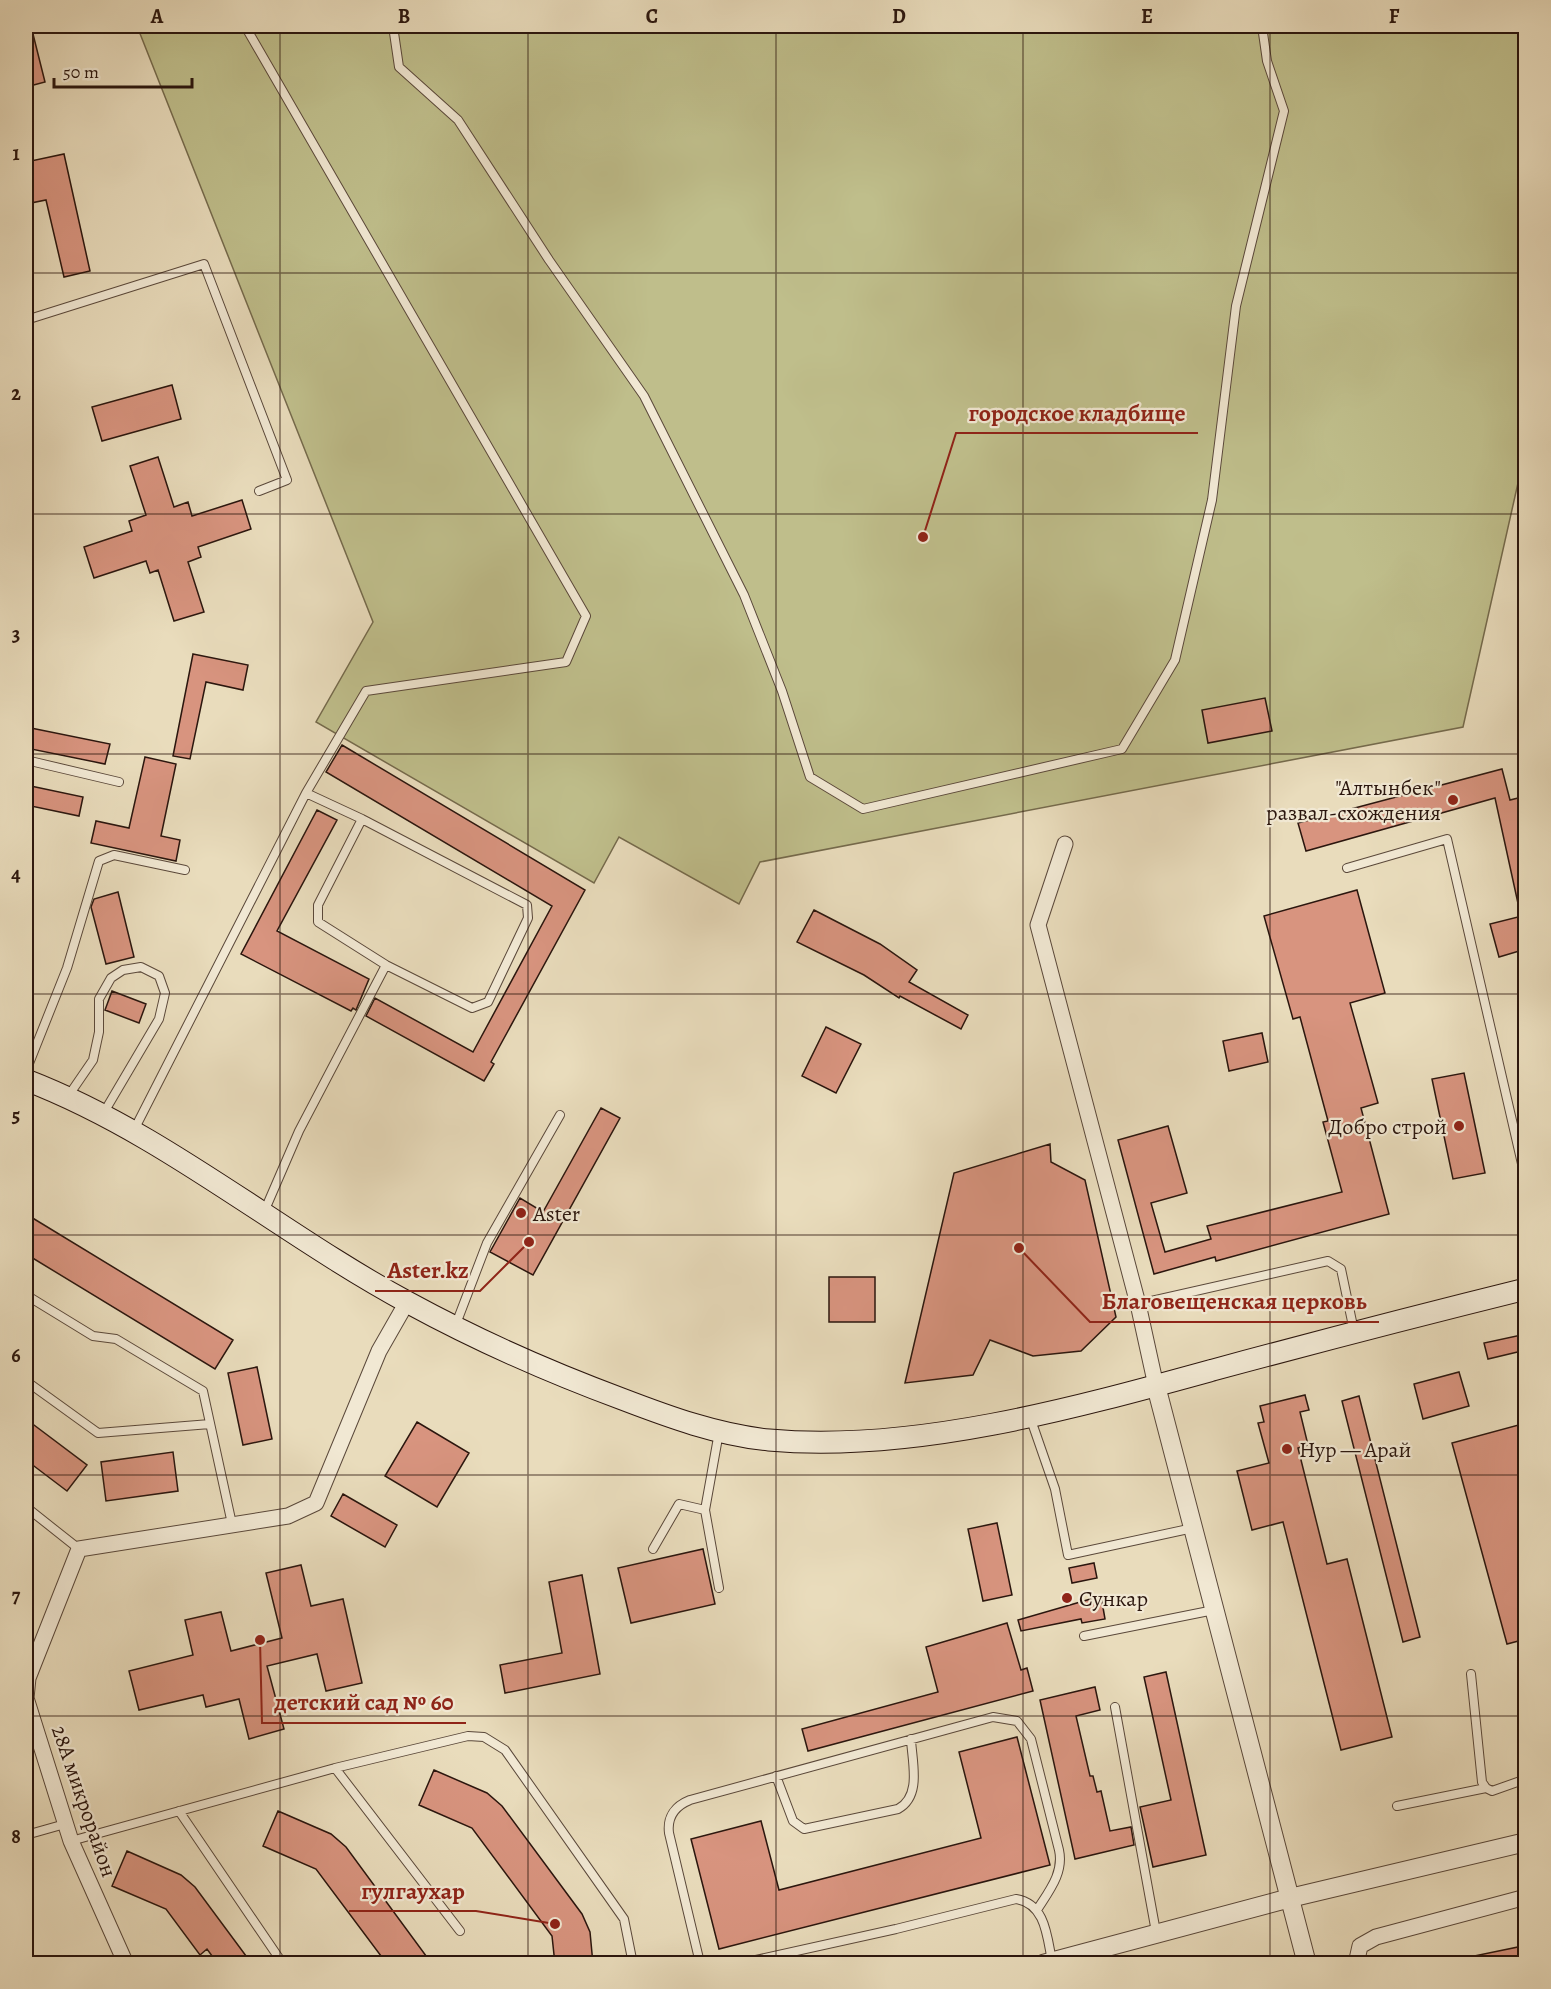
<svg xmlns="http://www.w3.org/2000/svg" width="1551" height="1989" font-family="Alegreya,serif">
  <style>
    .green { fill: #bfbe8b; stroke: #756a4c; stroke-width: 1.5 }
    .building { fill: #d8947f; stroke: #2b160e; stroke-width: 1.5 }
    .lines { fill: none; stroke-linecap: round; stroke-linejoin: round }
    .service-casing { stroke: #5a483a; stroke-width: 10 }
    .minor-casing { stroke: #5a483a; stroke-width: 17 }
    .tertiary-casing { stroke: #5a483a; stroke-width: 20 }
    .secondary-casing { stroke: #2b160e; stroke-width: 23 }
    .service { stroke: #f1e8d3; stroke-width: 8 }
    .minor { stroke: #f1e8d3; stroke-width: 15 }
    .tertiary { stroke: #f1e8d3; stroke-width: 18 }
    .secondary { stroke: #f1e8d3; stroke-width: 21 }
    .grid { fill: none; stroke: #2b160e; stroke-width: 1.5; stroke-opacity: 0.55 }
    .poi-dot { fill: #8f2418; stroke: #f1e8d3; stroke-width: 2 }
    .labels { text-anchor: middle; stroke-width: 4.5; stroke-linejoin: round; paint-order: stroke }
    .poi-label { font-size: 22px; fill: #2b160e; stroke: #f1e8d3; text-anchor: start }
    .street-label { font-size: 22px; fill: #2b160e; stroke: #f1e8d3 }
    .leader { fill: none; stroke: #8f2418; stroke-width: 2 }
    .callout-dot { fill: #8f2418; stroke: #f1e8d3; stroke-width: 2 }
    .callout-label { font-size: 24px; text-anchor: middle; font-weight: bold; fill: #8f2418; stroke: #f1e8d3; stroke-width: 4.5; stroke-linejoin: round; paint-order: stroke }
    .neatline { fill: none; stroke: #2b160e; stroke-width: 2 }
    .grid-label { font-size: 20px; text-anchor: middle; font-weight: bold; fill: #2b160e }
  </style>
  <rect width="100%" height="100%" fill="#e9dcbc"/>
  <filter id="stains"><feTurbulence type="fractalNoise" baseFrequency=".00333" numOctaves="4"/><feColorMatrix values="0 0 0 0 .2 0 0 0 0 .09 0 0 0 0 .02 0 0 0 .5 -.17"/></filter>
  <radialGradient id="worn" r=".72"><stop offset=".6" stop-color="#630" stop-opacity="0"/><stop offset="1" stop-color="#630" stop-opacity=".3"/></radialGradient>
  <path class="green" d="M137,26H1525V452L1463,727L760,862L739,904L619,837L594,883L316,722L373,622Z"/>
  <path class="building" d="M26,26H31L45,82L26,87Z
    M64,154L90,271L64,277L46,200L26,204V162Z
    M172,385L181,419L102,441L92,407Z
    M158,457L174,507L188,502L192,516L242,500L251,529L198,547L201,557L188,562L204,612L174,621L158,570L150,573L146,561L94,578L84,547L132,531L129,521L146,515L130,466Z
    M193,654L248,665L243,690L206,682L190,759L173,756Z
    M1265,698L1272,731L1208,743L1202,710Z
    M26,727L110,744L105,764L26,748Z
    M342,745L585,890L491,1062L494,1064L484,1081L366,1016L375,998L473,1052L552,906L326,772Z
    M145,757L176,764L161,836L180,840L176,861L91,843L96,821L129,828Z
    M1502,769L1510,800L1526,796V908H1519L1495,798L1306,851L1298,823Z
    M26,785L83,797L79,816L26,805Z
    M317,810L337,820L277,931L369,979L356,1010L353,1008L351,1011L241,954Z
    M1357,890L1385,993L1350,1003L1378,1103L1361,1108L1389,1214L1216,1261L1215,1257L1154,1274L1118,1140L1168,1126L1187,1193L1151,1203L1165,1252L1211,1239L1207,1226L1342,1192L1323,1122L1328,1121L1300,1017L1293,1019L1264,916Z
    M118,892L134,957L106,964L91,907L94,899Z
    M814,910L880,944L917,970L909,982L968,1015L961,1029L900,996L899,998L864,975L797,942Z
    M1526,915V949L1499,957L1490,924Z
    M112,991L146,1004L139,1023L105,1010Z
    M826,1027L861,1044L836,1093L802,1076Z
    M1262,1033L1268,1062L1229,1071L1223,1041Z
    M1464,1073L1485,1173L1453,1179L1432,1079Z
    M601,1108L620,1118L533,1275L490,1252L520,1198L543,1212Z
    M1050,1144L1051,1162L1085,1180L1116,1317L1081,1351L1033,1356L990,1340L973,1375L905,1383L954,1173Z
    M26,1214L233,1340L215,1369L26,1254Z
    M829,1277H875V1322H829Z
    M1526,1334V1350L1488,1359L1484,1343Z
    M257,1367L272,1439L243,1445L228,1373Z
    M1459,1372L1469,1406L1423,1419L1414,1384Z
    M1305,1395L1309,1410L1300,1412L1308,1445L1298,1448L1327,1564L1347,1559L1392,1737L1341,1750L1283,1522L1252,1530L1237,1471L1269,1463L1258,1423L1264,1422L1260,1406Z
    M1359,1396L1420,1637L1403,1642L1342,1401Z
    M26,1419L87,1465L67,1491L26,1460Z
    M417,1422L469,1453L437,1507L385,1476Z
    M1526,1423V1639L1507,1644L1452,1443Z
    M173,1452L178,1491L106,1501L101,1462Z
    M343,1494L397,1525L385,1547L331,1516Z
    M997,1523L1012,1595L983,1601L968,1529Z
    M703,1549L715,1604L631,1623L618,1568Z
    M1094,1563L1097,1578L1072,1583L1069,1568Z
    M301,1565L311,1606L343,1599L362,1683L326,1691L317,1654L267,1666L284,1729L249,1739L239,1699L206,1707L203,1695L139,1710L129,1671L193,1655L185,1620L221,1612L231,1651L282,1638L266,1573Z
    M582,1575L600,1674L505,1693L500,1665L562,1653L549,1582Z
    M1101,1596L1105,1619L1082,1623L1081,1619L1021,1631L1018,1620Z
    M1007,1623L1021,1670L1027,1668L1033,1691L808,1751L802,1729L938,1692L926,1647Z
    M1166,1672L1206,1855L1153,1867L1140,1807L1171,1800L1144,1677Z
    M1095,1687L1100,1710L1076,1716L1090,1776H1093L1097,1792L1101,1791L1110,1831L1131,1827L1134,1845L1075,1859L1040,1700Z
    M1017,1737L1050,1865L719,1949L691,1839L761,1821L779,1890L981,1838L959,1752Z
    M434,1770L487,1793L502,1806L582,1914L590,1932L593,1964H555L552,1936L472,1828L419,1805Z
    M278,1811L331,1834L346,1847L432,1964H387L316,1869L263,1846Z
    M127,1851L181,1875L195,1887L252,1964H218L207,1949L200,1955L166,1909L112,1886Z
    M1523,1946L1526,1964H1469V1957Z"/>
  <g class="lines">
    <g class="service-casing">
      <path id="service" d="M245,26L586,616L566,662L366,691L306,793
        M393,26L399,67L458,120L549,260L644,396L744,595L782,691L810,777L863,809L1122,749L1175,660L1212,500L1236,306L1284,111L1267,61L1262,26
        M26,320L204,264L287,480L259,491
        M26,760L119,782
        M1347,868L1447,839L1526,1181
        M26,1071L67,968L99,861L114,855L185,870
        M69,1095L93,1060L99,1032V999L111,978L123,970L141,967L159,976L165,993L159,1019L103,1114
        M134,1130L306,793L362,819L527,905L528,918L488,1002L472,1008L386,965L318,922V905L362,819
        M264,1212L299,1131L386,965
        M26,1295L93,1336L116,1339L203,1391L232,1524
        M1138,1304L1328,1261L1341,1269L1354,1331
        M456,1324L487,1243L560,1115
        M26,1381L98,1433L210,1424
        M1030,1417L1055,1489L1068,1555L1193,1528
        M719,1432L705,1510L719,1588
        M26,1507L79,1549
        M653,1549L679,1504L705,1510
        M1084,1636L1214,1610
        M1471,1674L1482,1782L1486,1788L1492,1791L1526,1779
        M1115,1707L1156,1932
        M335,1768L460,1931
        M776,1776L793,1821L804,1829L898,1809C922,1796 912,1762 911,1739
        M1397,1806L1486,1788
        M179,1811L283,1964
        M26,1835L65,1824
        M71,1841L335,1768L468,1736L484,1737L505,1750L624,1919L633,1964
        M700,1963L669,1833C667,1817 675,1806 690,1800L993,1717L1017,1721L1031,1739L1059,1850C1064,1873 1049,1891 1037,1910
        M679,1964H701
        M738,1964L896,1929L1016,1899C1046,1904 1047,1937 1052,1961"/>
    </g>
    <g class="minor-casing">
      <path id="minor" d="M1065,844L1038,925L1138,1304L1156,1386
        M126,1964L71,1841L26,1698L28,1678L79,1549L288,1516L316,1503L379,1351L407,1302
        M1356,1964L1360,1946L1376,1937L1526,1897"/>
    </g>
    <g class="tertiary-casing">
      <path id="tertiary" d="M1156,1386L1307,1964
        M1043,1964L1290,1898L1526,1842"/>
    </g>
    <g class="secondary-casing">
      <path id="secondary" d="M26,1080C164,1133 279,1233 409,1303C477,1340 549,1372 622,1399C669,1417 718,1435 769,1440C913,1453 1075,1408 1213,1370C1317,1342 1421,1315 1526,1289"/>
    </g>
    <use href="#service" class="service"/>
    <use href="#minor" class="minor"/>
    <use href="#tertiary" class="tertiary"/>
    <use href="#secondary" class="secondary"/>
  </g>
  <path class="grid" d="M280,26V1964M528,26V1964M776,26V1964M1023,26V1964M1270,26V1964M26,273H1526M26,514H1526M26,754H1526M26,994H1526M26,1235H1526M26,1475H1526M26,1716H1526"/>
  <g class="poi-dot">
    <circle cx="1453" cy="800" r="6"/>
    <circle cx="1459" cy="1126" r="6"/>
    <circle cx="521" cy="1213" r="6"/>
    <circle cx="1287" cy="1449" r="6"/>
    <circle cx="1067" cy="1598" r="6"/>
  </g>
  <g class="labels">
    <g class="poi-label">
      <text x="1441" y="795" text-anchor="end">"Алтынбек"<tspan x="1441" dy="25">развал-схождения</tspan></text>
      <text x="1447" y="1134" text-anchor="end">Добро строй</text>
      <text x="533" y="1221">Aster</text>
      <text x="1299" y="1457">Нур — Арай</text>
      <text x="1079" y="1606">Сункар</text>
    </g>
    <g class="street-label">
      <text transform="translate(85 1801) rotate(71)" y="8">28А микрорайон</text>
    </g>
  </g>
  <path class="leader" d="M923 537L956 433H1198M529 1242L480 1291H375M1019 1248L1090 1322H1379M260 1640L262 1723H466M555 1924L476 1911H349"/>
  <g class="callout-dot">
    <circle cx="923" cy="537" r="6"/>
    <circle cx="529" cy="1242" r="6"/>
    <circle cx="1019" cy="1248" r="6"/>
    <circle cx="260" cy="1640" r="6"/>
    <circle cx="555" cy="1924" r="6"/>
  </g>
  <g class="callout-label">
    <text x="1077" y="421">городское кладбище</text>
    <text x="428" y="1278">Aster.kz</text>
    <text x="1234" y="1309">Благовещенская церковь</text>
    <text x="364" y="1710">детский сад № 60</text>
    <text x="413" y="1899">гулгаухар</text>
  </g>
  <rect width="1551" height="1989" fill="none" stroke="#e9dcbc" stroke-width="66"/>
  <path d="M54 78v9h138v-9" fill="none" stroke="#2b160e" stroke-width="3"/>
  <text x="63" y="78" font-size="18" fill="#2b160e" stroke="#f1e8d3" stroke-width="4.5" paint-order="stroke">50 m</text>
  <rect x="33" y="33" width="1485" height="1923" class="neatline"/>
  <g class="grid-label">
    <text x="157" y="23">A</text>
    <text x="404" y="23">B</text>
    <text x="652" y="23">C</text>
    <text x="899" y="23">D</text>
    <text x="1147" y="23">E</text>
    <text x="1394" y="23">F</text>
    <text x="16" y="160">1</text>
    <text x="16" y="400">2</text>
    <text x="16" y="641">3</text>
    <text x="16" y="881">4</text>
    <text x="16" y="1122">5</text>
    <text x="16" y="1362">6</text>
    <text x="16" y="1602">7</text>
    <text x="16" y="1843">8</text>
  </g>
  <rect width="100%" height="100%" filter="url(#stains)"/>
  <rect width="100%" height="100%" fill="url(#worn)"/>
</svg>
